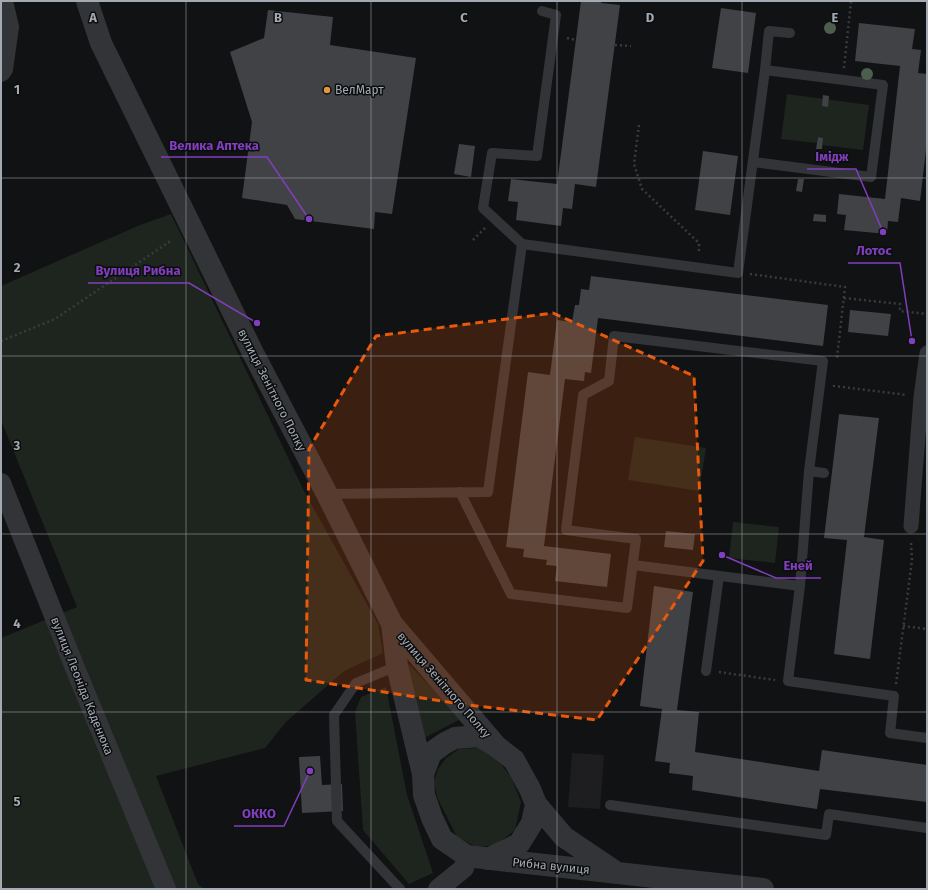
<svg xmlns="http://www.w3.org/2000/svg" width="928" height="890" font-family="'Fira Sans',sans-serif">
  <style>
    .built { fill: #1e1e20 }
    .green { fill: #1e251e }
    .building { fill: #404246 }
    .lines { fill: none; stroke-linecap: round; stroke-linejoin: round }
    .path { stroke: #393b3e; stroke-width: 2.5; stroke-dasharray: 2 3; stroke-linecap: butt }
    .service { stroke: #333437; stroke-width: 10 }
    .pedestrian { stroke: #333437; stroke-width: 15 }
    .minor { stroke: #333437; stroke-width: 20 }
    .tertiary { stroke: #333437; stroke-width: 22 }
    .tree { fill: #4c5e4d }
    .marked { fill: #e8590c; fill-opacity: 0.2; stroke: #e8590c; stroke-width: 3; stroke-dasharray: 8 5; stroke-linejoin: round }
    .grid { fill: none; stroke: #a4aab2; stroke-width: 1; stroke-opacity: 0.55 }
    .poi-dot { fill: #e3993a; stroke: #0c0d0e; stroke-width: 1.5 }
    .labels { text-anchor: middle; stroke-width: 3; stroke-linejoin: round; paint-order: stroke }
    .poi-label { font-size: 12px; fill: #a4aab2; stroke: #0c0d0e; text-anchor: start }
    .street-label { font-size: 12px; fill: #a4aab2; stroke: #0c0d0e }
    .grid-label { font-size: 13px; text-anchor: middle; font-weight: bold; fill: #a4aab2; stroke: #0c0d0e; stroke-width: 3; stroke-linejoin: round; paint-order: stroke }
    .leader { fill: none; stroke: #813fbd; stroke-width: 1.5 }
    .callout-dot { fill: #813fbd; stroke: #0c0d0e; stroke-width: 1.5 }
    .callout-label { font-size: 13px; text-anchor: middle; font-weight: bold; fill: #813fbd; stroke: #0c0d0e; stroke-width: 3; stroke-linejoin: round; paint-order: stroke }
  </style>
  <rect width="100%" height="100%" fill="#111213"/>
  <path class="built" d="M572,753L604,755L600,809L568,807Z"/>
  <path class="green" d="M787,94L869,105L863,150L822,145L823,138L818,137L817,143L781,139Z
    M171,214L304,491L378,624L383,653L344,671L286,722L265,748L156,776L198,884L204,889H1V638L77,607L1,420V286L140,225Z
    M635,437L706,448L699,491L628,480Z
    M733,522L779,527L775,563L729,558Z
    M407,662L461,719L424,738Z
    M386,687L407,795L433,873L409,884L363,830L355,712L361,697Z
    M478,748L493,754L511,777L521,802L515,830L496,845L477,847L457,837L437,797L434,781L438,769L446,758L459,749Z"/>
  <path class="building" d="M581,1H602L601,3L620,5L596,187L575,184L572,209L563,208L561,226L516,220L518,202L508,201L511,179L557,184Z
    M721,8L756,13L748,73L712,68Z
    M268,10L333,17L330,45L416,58L392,214L375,212L374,229L295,219L287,205L242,198L252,122L230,52L264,38Z
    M859,23L915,29L912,49L921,50L918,73L927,74V141L920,201L901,198L898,222L888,221L887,234L844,230L846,215L837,214L839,194L885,199L900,66L855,61Z
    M823,95L829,96L828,107L822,106Z
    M818,137L823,138L822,149H816Z
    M459,144L475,146L471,177L454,174Z
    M703,151L738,156L730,215L695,210Z
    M798,179H804L802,192L796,191Z
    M814,214L826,215V222L813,221Z
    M591,276L828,305L823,346L598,318L591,373L585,372L584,381L565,379L544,546L611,554L607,587L555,581L557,566L546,565L547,560L523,557L524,549L506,547L528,372L550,375L557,320L572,322L575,305H579L581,289L589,290Z
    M850,310L891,314L888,336L848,332Z
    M839,414L879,418L864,537L884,540L870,659L834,654L847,540L824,538Z
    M666,531L695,534L693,550L664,547Z
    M654,586L693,592L677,710L699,712L695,752L819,771L822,750L927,765V802L820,789L817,809L692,790L693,776L669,773L670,763L655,761L662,709L640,706Z
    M320,756L322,785L342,784L343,811L302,813L299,757Z"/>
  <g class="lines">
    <path class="path" d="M567,38L576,40
      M615,45L631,46
      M844,68L851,1
      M639,125L634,164L642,189L699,243V254
      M473,240L485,228
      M750,274L845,287L837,358
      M844,298L900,304V311L927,314
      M1,341L55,319L172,240
      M834,385V386L907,395
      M903,626L927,629
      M719,672L775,680
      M896,684L912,560L911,542"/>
    <path class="service" d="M765,70L769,31L790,33
      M522,244L483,208L492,153L537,156L556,15L542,11
      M809,471L824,473
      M460,492L511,594L627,608L636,539L566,530L583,395L609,381L614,336L823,361L809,471L800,586L633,565
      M327,494L488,492L522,244L738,273L765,70L883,85L871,177L753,162
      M800,586L788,681L894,696L890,733L927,738
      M397,666L356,683L334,715L337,821L400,889
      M706,671L719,576
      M610,805L826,835L829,814L927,828"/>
    <path class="pedestrian" d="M911,526L921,397L927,353"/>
    <path class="minor" d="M1,72L3,69L9,27L3,1
      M1,483L75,668L166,889
      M438,889L464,868L467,856"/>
    <path class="tertiary" d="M87,1L101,43L253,353L327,494L392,624L496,746
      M392,624L397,666L423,774
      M536,804L564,837L613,870
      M488,859L519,844L532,823L536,804L530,789L514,760L496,746L479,736L455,738L445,743L431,753L423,774L424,795L432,818L442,839L467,856L508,861L763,889"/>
  </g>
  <g class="tree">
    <circle cx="830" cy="28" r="6"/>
    <circle cx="867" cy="74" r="6"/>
  </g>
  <path class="marked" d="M553,313L694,376L703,561L597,720L468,705L306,680L309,449L376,336Z"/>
  <path class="grid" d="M186,1V889M371,1V889M557,1V889M742,1V889M1,178H927M1,356H927M1,534H927M1,712H927"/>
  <circle class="poi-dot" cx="327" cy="90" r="4"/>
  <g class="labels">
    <g class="poi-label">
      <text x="335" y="94">ВелМарт</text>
    </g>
    <g class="street-label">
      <text transform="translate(272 390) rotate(63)" y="4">вулиця Зенітного Полку</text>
      <text transform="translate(444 685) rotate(49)" y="4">вулиця Зенітного Полку</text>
      <text transform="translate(82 686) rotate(68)" y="4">вулиця Леоніда Каденюка</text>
      <text transform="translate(551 866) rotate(6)" y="4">Рибна вулиця</text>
    </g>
  </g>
  <g class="grid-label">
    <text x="93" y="22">A</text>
    <text x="278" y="22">B</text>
    <text x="464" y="22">C</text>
    <text x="650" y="22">D</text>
    <text x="835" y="22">E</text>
    <text x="17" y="94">1</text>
    <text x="17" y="272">2</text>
    <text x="17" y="450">3</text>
    <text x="17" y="628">4</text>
    <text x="17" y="806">5</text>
  </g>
  <path class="leader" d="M309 219L267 157H161M883 232L856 169H807M912 341L900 263H848M257 323L189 283H88M722 555L776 578H821M310 771L284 826H234"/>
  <g class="callout-dot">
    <circle cx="309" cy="219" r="4"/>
    <circle cx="883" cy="232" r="4"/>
    <circle cx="912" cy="341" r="4"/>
    <circle cx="257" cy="323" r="4"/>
    <circle cx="722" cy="555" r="4"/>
    <circle cx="310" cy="771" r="4"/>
  </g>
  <g class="callout-label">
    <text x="214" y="150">Велика Аптека</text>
    <text x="832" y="161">Імідж</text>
    <text x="874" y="255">Лотос</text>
    <text x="138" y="275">Вулиця Рибна</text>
    <text x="798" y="570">Еней</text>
    <text x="259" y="818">ОККО</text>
  </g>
  <rect width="928" height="890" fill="none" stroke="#a4aab2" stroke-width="4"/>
</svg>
